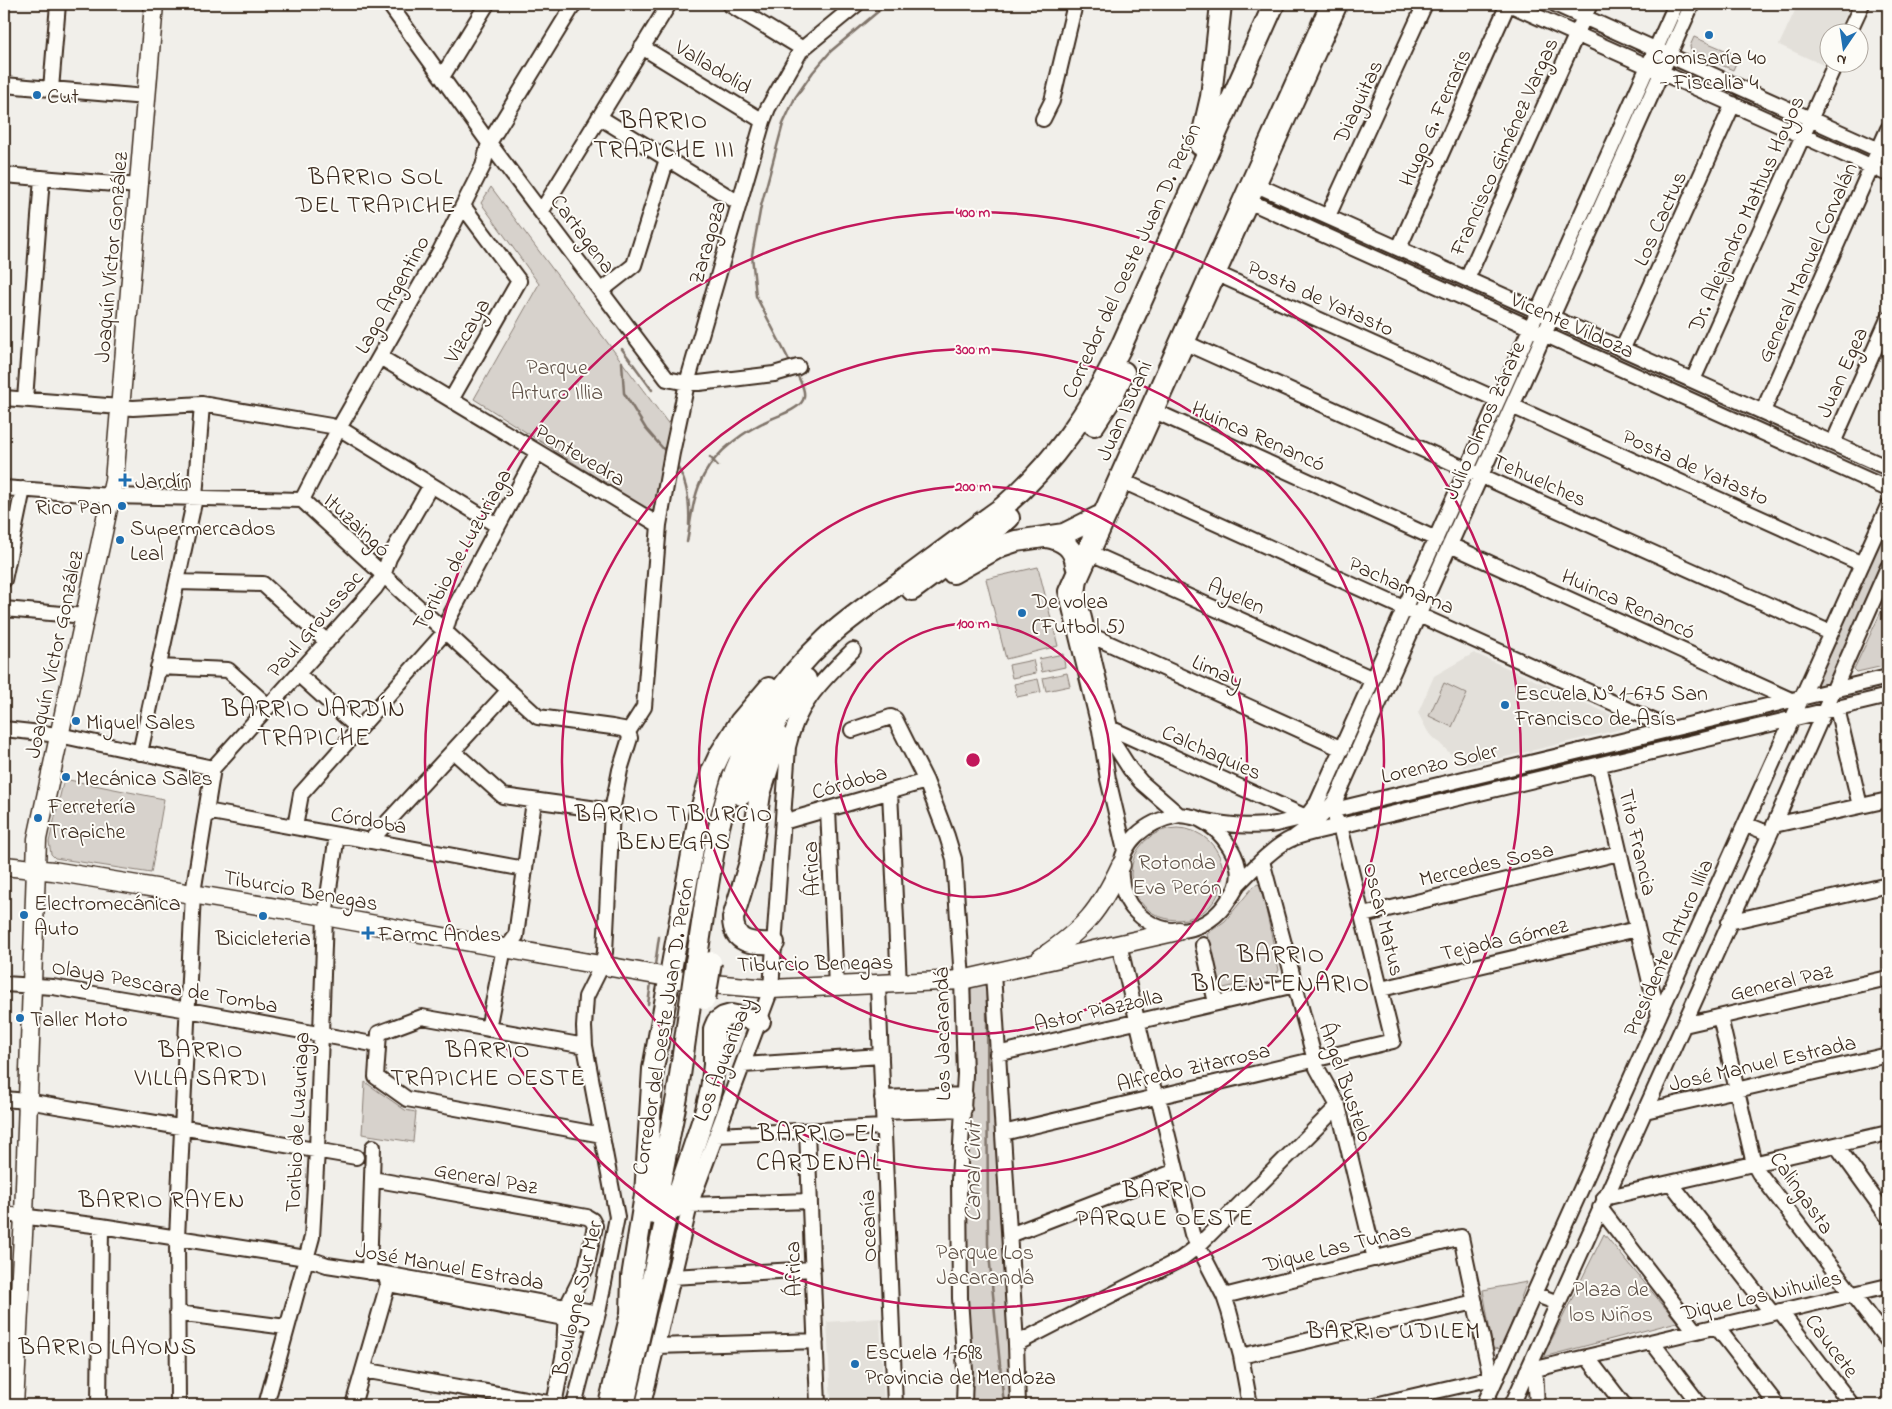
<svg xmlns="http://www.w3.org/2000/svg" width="1892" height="1409" font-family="'Indie Flower',sans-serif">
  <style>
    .built { fill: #e3e0da }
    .green { fill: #d7d2cc; stroke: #897e75 }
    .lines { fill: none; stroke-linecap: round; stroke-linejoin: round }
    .stream { stroke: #80746b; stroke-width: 2.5 }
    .minor-casing { stroke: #3b2a1e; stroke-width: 18 }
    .major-casing { stroke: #3b2a1e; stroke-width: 21 }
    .highway-casing { stroke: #3b2a1e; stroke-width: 24 }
    .minor { stroke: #fdfcf7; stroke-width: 14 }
    .major { stroke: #fdfcf7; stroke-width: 18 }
    .highway { stroke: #fdfcf7; stroke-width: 20 }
    .highway-bridge-casing { stroke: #3b2a1e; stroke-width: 24; stroke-linecap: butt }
    .highway-bridge { stroke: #fdfcf7; stroke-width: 20 }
    .ring { fill: none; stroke: #c2185b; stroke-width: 2.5 }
    .poi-dot { fill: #1f6fb2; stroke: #fdfcf7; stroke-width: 2 }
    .labels { text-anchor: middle; stroke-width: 4; stroke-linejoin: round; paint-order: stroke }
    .poi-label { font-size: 22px; fill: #3b2a1e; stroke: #fdfcf7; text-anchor: start }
    .street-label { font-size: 22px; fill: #3b2a1e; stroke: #fdfcf7 }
    .park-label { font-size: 22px; fill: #62544a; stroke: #fdfcf7 }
    .neighbourhood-label { font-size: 24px; letter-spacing: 1px; fill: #3b2a1e; stroke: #fdfcf7 }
    .water-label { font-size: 24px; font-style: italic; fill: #63554b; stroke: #fdfcf7 }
    .quarter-label { font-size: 25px; letter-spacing: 1px; fill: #3b2a1e; stroke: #fdfcf7 }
    .centre { fill: #c2185b; stroke: #fdfcf7; stroke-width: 2.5 }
    .ring-label { font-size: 15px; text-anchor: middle; font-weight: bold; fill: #c2185b; stroke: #fdfcf7; stroke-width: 4; stroke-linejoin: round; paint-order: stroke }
  </style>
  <rect width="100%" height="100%" fill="#f1efea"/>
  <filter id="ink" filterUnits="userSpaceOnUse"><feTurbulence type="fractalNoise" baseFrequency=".02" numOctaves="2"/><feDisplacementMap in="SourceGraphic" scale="10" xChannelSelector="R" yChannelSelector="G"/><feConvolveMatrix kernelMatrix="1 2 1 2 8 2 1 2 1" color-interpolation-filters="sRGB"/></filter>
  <g filter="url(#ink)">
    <path class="built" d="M1798,4H1851L1838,32H1830L1829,51L1823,65L1779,45Z
      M1474,653L1625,721V728L1464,767L1428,732L1418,713L1434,676Z
      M880,1318L884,1405H831L827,1322Z"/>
    <path class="green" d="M1590,26L1646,52L1644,57L1587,31Z
      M1694,37L1739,56L1733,70L1691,52L1690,46Z
      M1677,66L1802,122L1800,127L1674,70Z
      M1650,75H1654L1554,303L1549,300Z
      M1814,128L1871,153L1870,158L1812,132Z
      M491,187L670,426L654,514L474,399L539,284L481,203Z
      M1266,197L1526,313L1524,317L1264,201Z
      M1562,328L1888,474V481L1559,334Z
      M1888,518V555L1830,684L1813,689L1814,682Z
      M1038,567L1058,646L1006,659L986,579Z
      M1888,597V665L1857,672L1854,669Z
      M1407,619H1410L1330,800L1327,802L1325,800Z
      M1063,654L1065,667L1042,672L1039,659Z
      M1033,660L1036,673L1012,678L1009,665Z
      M1067,673L1070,686L1046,691L1043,678Z
      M1038,679L1041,692L1017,697L1014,684Z
      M1444,683L1467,694L1452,727L1429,716Z
      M1784,708L1785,714L1690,736L1687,731Z
      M1674,735L1677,740L1350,817L1348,811Z
      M64,779L164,799L151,873L55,858L51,854L49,842Z
      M1131 874a46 46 0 1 1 92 0a46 46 0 1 1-92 0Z
      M1258,884L1261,887L1279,970L1276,976L1219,989L1207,934L1225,921L1253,887Z
      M986,982L989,985L1013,1405H968L962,1263L971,1050V990L972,985Z
      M365,1082L405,1110L416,1112L413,1142L362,1134Z
      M1604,1234L1677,1322L1543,1357Z
      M1527,1282L1502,1348L1493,1349L1483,1290Z"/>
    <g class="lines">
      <path class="stream" d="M622,349L652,390
        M622,362L624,393L646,429L666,452
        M790,362L756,296L752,255L761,206L783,124L795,98L813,72L831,51L887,4
        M710,457L718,466
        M676,465C688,482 690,505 689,525
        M687,542C691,520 693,494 704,475C717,450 746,430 771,419C780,415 799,409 803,400C807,392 800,381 797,374
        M655,965L659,937
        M987,994L988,1244L1004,1405
        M648,1004L651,983"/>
      <g class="minor-casing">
        <path id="minor" d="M389,4L489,143L667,379L687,383H699L774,374L798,367
          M729,4L803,49
          M1509,4L1888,174
          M1555,4L1888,154
          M1849,32L1862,4
          M642,47L763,121
          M442,77L487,4
          M4,85L146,97
          M51,89L58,4
          M599,117L739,203
          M1043,119L1052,101L1075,4
          M4,175L139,186
          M1250,182L1888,468
          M1244,199L1888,489
          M541,212L669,4
          M1328,216L1425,4
          M1399,248L1508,4
          M1211,271L1498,400
          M1467,279L1590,4
          M601,291L634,265L667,159
          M1179,340L1831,633
          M1623,348L1733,104
          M380,357L659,525
          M1693,380L1836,62
          M4,398L133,408L202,404L331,426L339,428L498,526
          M25,399L42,178
          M451,400L519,281L463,206
          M1512,406L1862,564
          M1150,409L1436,539
          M1763,411L1888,129
          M1833,443L1888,319
          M1118,479L1671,729
          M4,488L111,496L302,500L538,717L612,727L623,729L628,732
          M302,500L339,428L440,251L483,166L489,143L574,4
          M1450,545L1791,700
          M1084,550L1373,679
          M4,580L23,489
          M177,582L263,584L327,642
          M4,609L85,616
          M1082,635L1088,634L1342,749
          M158,667L228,670L268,706
          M298,674L359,729
          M1837,708L1860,806
          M4,729L59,735L213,768
          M1104,729L1110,728L1306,817
          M852,730L891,717L895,719L926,781L947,836L954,859L962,980L965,1074L959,1180L960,1298L965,1371L964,1405
          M453,751L503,796L612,811
          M140,753L195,498L202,404
          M1599,765L1649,978L1659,1016
          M890,792L899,984
          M828,809L836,987
          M206,811L525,869
          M1179,815L1141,782L1130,769L1114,744L1078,593L1080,580L1340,4
          M1179,815C1186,816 1194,816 1201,820C1222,830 1245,861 1237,885C1236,890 1232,895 1229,899C1208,933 1166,942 1136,912C1127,903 1122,890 1121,878C1117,842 1147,821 1179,815Z
          M1306,817L1317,803L1676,4
          M1202,820C1228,825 1250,828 1276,824L1888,677
          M783,822L926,781
          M1745,824L1770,834
          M1774,825L1888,800
          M295,827L301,794L445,632L449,618L537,453
          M1292,839C1309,826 1326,816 1337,797L1692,4
          M370,841L509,690
          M1125,851L1108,779L1100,730L1066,591L1328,4
          M1262,861L1317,1068L1338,1106L1375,1259
          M1237,885C1251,871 1273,847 1291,839C1306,833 1324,830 1340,826L1888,696
          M1363,915L1619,853
          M1729,922L1888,885
          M1119,944L1153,1087L1161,1108L1192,1234L1224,1296L1229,1311L1241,1356L1250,1405
          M1203,945L1216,1003
          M993,973L1016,1344L1018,1405
          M4,984L53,987L188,1010L378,1045
          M878,986L895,1405
          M1381,989L1637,929
          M1720,1017L1754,1164L1759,1173L1888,1341
          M1684,1025L1888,978
          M488,1029L503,953L516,936L534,801
          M585,1046L422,1017L379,1033L376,1077L407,1099L602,1135
          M997,1054L1295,985
          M743,1065L881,1056
          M882,1098L965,1095
          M4,1099L27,1101L356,1157
          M1645,1111L1888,1055
          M883,1112L964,1109
          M807,1131L818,1405
          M1003,1133L1393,1041L1340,826L1336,820
          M716,1135L884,1127
          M1836,1145L1888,1217
          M372,1179L587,1217L592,1220L595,1226L586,1268L566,1308L564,1352L554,1405
          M1671,1183L1772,1313
          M1604,1198L1888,1133
          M690,1205L810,1201
          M1600,1208L1695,1331
          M4,1214L101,1226L306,1258L327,1265L385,1274L598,1313
          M1010,1235L1176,1171
          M369,1272L373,1147
          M672,1277L813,1269
          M388,1284L595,1324
          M1534,1294L1558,1303
          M1224,1296L1461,1237L1491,1379
          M1780,1311L1852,1405
          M177,1313L286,1327
          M1716,1326L1777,1405
          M4,1331L17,1332
          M1652,1342L1700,1405
          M1016,1344L1181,1259L1198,1246L1338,1106
          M657,1346L816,1341
          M1241,1356L1475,1302
          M1587,1357L1624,1405
          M1535,1369L1537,1405
          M363,1370L554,1404
          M1527,1371L1888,1286
          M99,1405L101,1226
          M178,1405L177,1238L193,893L213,768L375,588L383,576L389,558L431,485
          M266,1405L312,1237L317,1150L325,916L337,835
          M353,1405L388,1284L386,1277
          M574,1405L598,1313L617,1217L585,1046L584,1027L586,997L602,965L605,952L612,811L620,770L630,738L628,732L644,707L659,525L672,453L687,383L763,121L768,108L801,50L857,4
          M643,1405L690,1205L771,989L788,747C797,704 823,680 853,650
          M1375,1405L1497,1377
          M1484,1405L1888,506
          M1512,1405L1774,825L1888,567"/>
      </g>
      <g class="major-casing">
        <path id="major" d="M4,866L53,871L325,916L701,983L771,989L962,980L1178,931
          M1041,958C1084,929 1099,912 1121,865
          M14,1405L24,1216L37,839L114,481L154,4"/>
      </g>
      <g class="highway-casing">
        <path id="highway" d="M1200,145L1211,97L1221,4
          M1094,425L1111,399L1124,372
          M1046,537C1063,540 1074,547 1076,565
          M953,573L1001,546L1016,541L1064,534L1098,517
          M912,590L1009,518
          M741,795C757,753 778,714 806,679
          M774,943C753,944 733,944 733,918L750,862L760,794L778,736
          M696,962C706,902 712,841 731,783C749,729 784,678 826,639C849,617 876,600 901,582C935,557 968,532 1002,508C1055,462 1089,412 1120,349L1274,4
          M673,1209L706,1110L711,1090L714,1065V1029L717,1022L724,1017L731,1015L760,1021
          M654,1214L677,1097L691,997
          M631,1313L632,1277L645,1195L653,1069L699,816L712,771L720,754L740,722L769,688
          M609,1405L634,1301
          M624,1405L671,1195"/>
      </g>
      <use href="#minor" class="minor"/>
      <use href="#major" class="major"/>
      <use href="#highway" class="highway"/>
      <g class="highway-bridge-casing">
        <path id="highway-bridge" d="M691,997L696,962
          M705,999L711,962"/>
      </g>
      <use href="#highway-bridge" class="highway-bridge"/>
    </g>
  </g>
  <g class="ring">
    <circle cx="973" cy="760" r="137"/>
    <circle cx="973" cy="760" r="274"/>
    <circle cx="973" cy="760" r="411"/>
    <circle cx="973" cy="760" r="548"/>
  </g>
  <g class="poi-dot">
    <circle cx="1709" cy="35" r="5"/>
    <circle cx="37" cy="95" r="5"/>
    <path d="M122.5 472.5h5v5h5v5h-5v5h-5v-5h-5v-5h5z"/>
    <circle cx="122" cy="506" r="5"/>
    <circle cx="120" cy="540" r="5"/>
    <circle cx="1022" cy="613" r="5"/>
    <circle cx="1505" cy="705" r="5"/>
    <circle cx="76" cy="721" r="5"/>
    <circle cx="66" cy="777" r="5"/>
    <circle cx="38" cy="818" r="5"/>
    <circle cx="24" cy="915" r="5"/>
    <circle cx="263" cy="916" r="5"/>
    <path d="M365.5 925.5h5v5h5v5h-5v5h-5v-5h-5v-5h5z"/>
    <circle cx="20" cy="1018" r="5"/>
    <circle cx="855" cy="1364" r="5"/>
  </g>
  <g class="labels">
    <g class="poi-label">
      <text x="1709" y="64" text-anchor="middle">Comisaría 40<tspan x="1709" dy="25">- Fiscalia 4</tspan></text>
      <text x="47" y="103">Cut</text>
      <text x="135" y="488">Jardín</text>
      <text x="112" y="514" text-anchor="end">Rico Pan</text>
      <text x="130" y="535">Supermercados<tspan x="130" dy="25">Leal</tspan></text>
      <text x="1032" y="608">De volea<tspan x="1032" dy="25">(Futbol 5)</tspan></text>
      <text x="1515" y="700">Escuela N° 1-675 San<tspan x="1515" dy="25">Francisco de Asís</tspan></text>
      <text x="86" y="729">Miguel Sales</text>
      <text x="76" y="785">Mecánica Sales</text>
      <text x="48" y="813">Ferretería<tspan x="48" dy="25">Trapiche</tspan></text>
      <text x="34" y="910">Electromecánica<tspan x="34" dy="25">Auto</tspan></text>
      <text x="378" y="941">Farmc Andes</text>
      <text x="263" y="945" text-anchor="middle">Bicicleteria</text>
      <text x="30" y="1026">Taller Moto</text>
      <text x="865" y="1359">Escuela 1-698<tspan x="865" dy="25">Provincia de Mendoza</tspan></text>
    </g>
    <g class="street-label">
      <text transform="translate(714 66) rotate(31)" y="8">Valladolid</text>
      <text transform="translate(1357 101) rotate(-65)" y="8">Diaguitas</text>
      <text transform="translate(1434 117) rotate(-66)" y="8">Hugo G. Ferraris</text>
      <text transform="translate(1503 146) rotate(-66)" y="8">Francisco Giménez Vargas</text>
      <text transform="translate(1745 213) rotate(-66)" y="8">Dr. Alejandro Mathus Hoyos</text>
      <text transform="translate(1659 218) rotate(-66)" y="8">Los Cactus</text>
      <text transform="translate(584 233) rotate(53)" y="8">Cartagena</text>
      <text transform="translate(706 242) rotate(-74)" y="8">Zaragoza</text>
      <text transform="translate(110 257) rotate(-85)" y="8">Joaquín Víctor González</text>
      <text transform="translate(1130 260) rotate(-65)" y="8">Corredor del Oeste Juan D. Perón</text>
      <text transform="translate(1806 262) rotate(-66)" y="8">General Manuel Corvalán</text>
      <text transform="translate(391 294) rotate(-61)" y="8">Lago Argentino</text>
      <text transform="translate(1321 297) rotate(24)" y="8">Posta de Yatasto</text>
      <text transform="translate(1573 324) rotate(24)" y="8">Vicente Vildoza</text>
      <text transform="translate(466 330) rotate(-60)" y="8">Vizcaya</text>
      <text transform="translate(1841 372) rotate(-66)" y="8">Juan Egea</text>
      <text transform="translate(1123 410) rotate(-66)" y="8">Juan Isuani</text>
      <text transform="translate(1483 420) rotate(-66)" y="8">Julio Olmos Zárate</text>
      <text transform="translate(1259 435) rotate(24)" y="8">Huinca Renancó</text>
      <text transform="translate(581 454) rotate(31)" y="8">Pontevedra</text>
      <text transform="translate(1696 466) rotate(24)" y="8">Posta de Yatasto</text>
      <text transform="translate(1540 479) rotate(24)" y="8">Tehuelches</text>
      <text transform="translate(358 524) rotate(43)" y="8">Ituzaingó</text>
      <text transform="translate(461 549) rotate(-61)" y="8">Toribio de Luzuriaga</text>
      <text transform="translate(1402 584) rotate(24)" y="8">Pachamama</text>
      <text transform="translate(1237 595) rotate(24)" y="8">Ayelen</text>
      <text transform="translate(1629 603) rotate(24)" y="8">Huinca Renancó</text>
      <text transform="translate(314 623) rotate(-49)" y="8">Paul Groussac</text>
      <text transform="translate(53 654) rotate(-78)" y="8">Joaquín Víctor González</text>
      <text transform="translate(1218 670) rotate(24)" y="8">Limay</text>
      <text transform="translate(1212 751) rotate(24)" y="8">Calchaquies</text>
      <text transform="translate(1439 762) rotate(-13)" y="8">Lorenzo Soler</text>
      <text transform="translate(849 781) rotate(-16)" y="8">Córdoba</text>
      <text transform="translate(369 819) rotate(10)" y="8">Córdoba</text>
      <text transform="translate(1639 842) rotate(77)" y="8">Tito Francia</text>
      <text transform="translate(1486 863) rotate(-13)" y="8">Mercedes Sosa</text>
      <text transform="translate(810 869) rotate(-93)" y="8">África</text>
      <text transform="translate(301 889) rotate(10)" y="8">Tiburcio Benegas</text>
      <text transform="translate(1385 919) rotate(76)" y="8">Oscar Matus</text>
      <text transform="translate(1504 938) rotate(-13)" y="8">Tejada Gómez</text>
      <text transform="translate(1667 947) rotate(-66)" y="8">Presidente Arturo Illia</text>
      <text transform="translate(815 962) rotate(-1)" y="8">Tiburcio Benegas</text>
      <text transform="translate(1781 981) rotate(-13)" y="8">General Paz</text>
      <text transform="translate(165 985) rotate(10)" y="8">Olaya Pescara de Tomba</text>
      <text transform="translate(1098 1009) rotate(-13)" y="8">Astor Piazzolla</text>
      <text transform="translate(662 1026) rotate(-81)" y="8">Corredor del Oeste Juan D. Perón</text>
      <text transform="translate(941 1034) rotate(-91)" y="8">Los Jacarandá</text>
      <text transform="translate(722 1059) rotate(-69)" y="8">Los Aguaribay</text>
      <text transform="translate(1762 1062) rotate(-13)" y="8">José Manuel Estrada</text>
      <text transform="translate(1193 1066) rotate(-13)" y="8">Alfredo Zitarrosa</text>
      <text transform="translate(1347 1082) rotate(71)" y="8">Ángel Bustelo</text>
      <text transform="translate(296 1122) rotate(-87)" y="8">Toribio de Luzuriaga</text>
      <text transform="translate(486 1177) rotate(10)" y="8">General Paz</text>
      <text transform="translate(1803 1192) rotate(55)" y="8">Calingasta</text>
      <text transform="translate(867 1226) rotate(-92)" y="8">Oceanía</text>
      <text transform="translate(1337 1246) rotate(-14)" y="8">Dique Las Tunas</text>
      <text transform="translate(450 1265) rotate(10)" y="8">José Manuel Estrada</text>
      <text transform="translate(792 1269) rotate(-92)" y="8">África</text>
      <text transform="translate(1761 1294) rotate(-13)" y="8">Dique Los Nihuiles</text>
      <text transform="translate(576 1298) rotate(-77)" y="8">Boulogne Sur Mer</text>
      <text transform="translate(1833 1345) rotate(53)" y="8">Caucete</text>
    </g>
    <g class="park-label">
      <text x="557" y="374">Parque<tspan x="557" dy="25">Arturo Illia</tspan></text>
      <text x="1177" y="869">Rotonda<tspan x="1177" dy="25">Eva Perón</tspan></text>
      <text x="985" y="1259">Parque Los<tspan x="985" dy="25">Jacarandá</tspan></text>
      <text x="1611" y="1296">Plaza de<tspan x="1611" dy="25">los Niños</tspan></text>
    </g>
    <g class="neighbourhood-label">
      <text x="376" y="184">BARRIO SOL<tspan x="376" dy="28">DEL TRAPICHE</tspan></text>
      <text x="674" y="821">BARRIO TIBURCIO<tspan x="674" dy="28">BENEGAS</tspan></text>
      <text x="201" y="1057">BARRIO<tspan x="201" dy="28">VILLA SARDI</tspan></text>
      <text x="488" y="1057">BARRIO<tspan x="488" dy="28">TRAPICHE OESTE</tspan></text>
      <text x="1165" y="1197">BARRIO<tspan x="1165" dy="28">PARQUE OESTE</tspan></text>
      <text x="162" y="1207">BARRIO RAYEN</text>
      <text x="1394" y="1338">BARRIO UDILEM</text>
      <text x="108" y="1354">BARRIO LAYONS</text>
    </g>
    <g class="water-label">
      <text transform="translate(972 1172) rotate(-90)" y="8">Canal Civit</text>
    </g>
    <g class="quarter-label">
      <text x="664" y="128">BARRIO<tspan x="664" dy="29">TRAPICHE III</tspan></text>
      <text x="314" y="716">BARRIO JARDÍN<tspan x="314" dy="29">TRAPICHE</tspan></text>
      <text x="1281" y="962">BARRIO<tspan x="1281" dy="29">BICENTENARIO</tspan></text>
      <text x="819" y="1141">BARRIO EL<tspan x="819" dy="29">CARDENAL</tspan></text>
    </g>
  </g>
  <circle cx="973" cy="760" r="8" class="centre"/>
  <g class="ring-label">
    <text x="973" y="217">400 m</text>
    <text x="973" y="354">300 m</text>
    <text x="973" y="491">200 m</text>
    <text x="973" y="628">100 m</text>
  </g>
  <rect width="1892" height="1409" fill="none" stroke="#fdfcf7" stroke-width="20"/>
  <rect x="10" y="10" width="1872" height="1389" fill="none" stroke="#3b2a1e" stroke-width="2" filter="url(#ink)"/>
  <g transform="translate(1844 48) rotate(193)"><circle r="24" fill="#fdfcf7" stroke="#afa8a0"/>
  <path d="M0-4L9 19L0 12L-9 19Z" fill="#1f6fb2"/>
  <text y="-8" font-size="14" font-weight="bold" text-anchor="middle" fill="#3b2a1e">N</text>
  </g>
</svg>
